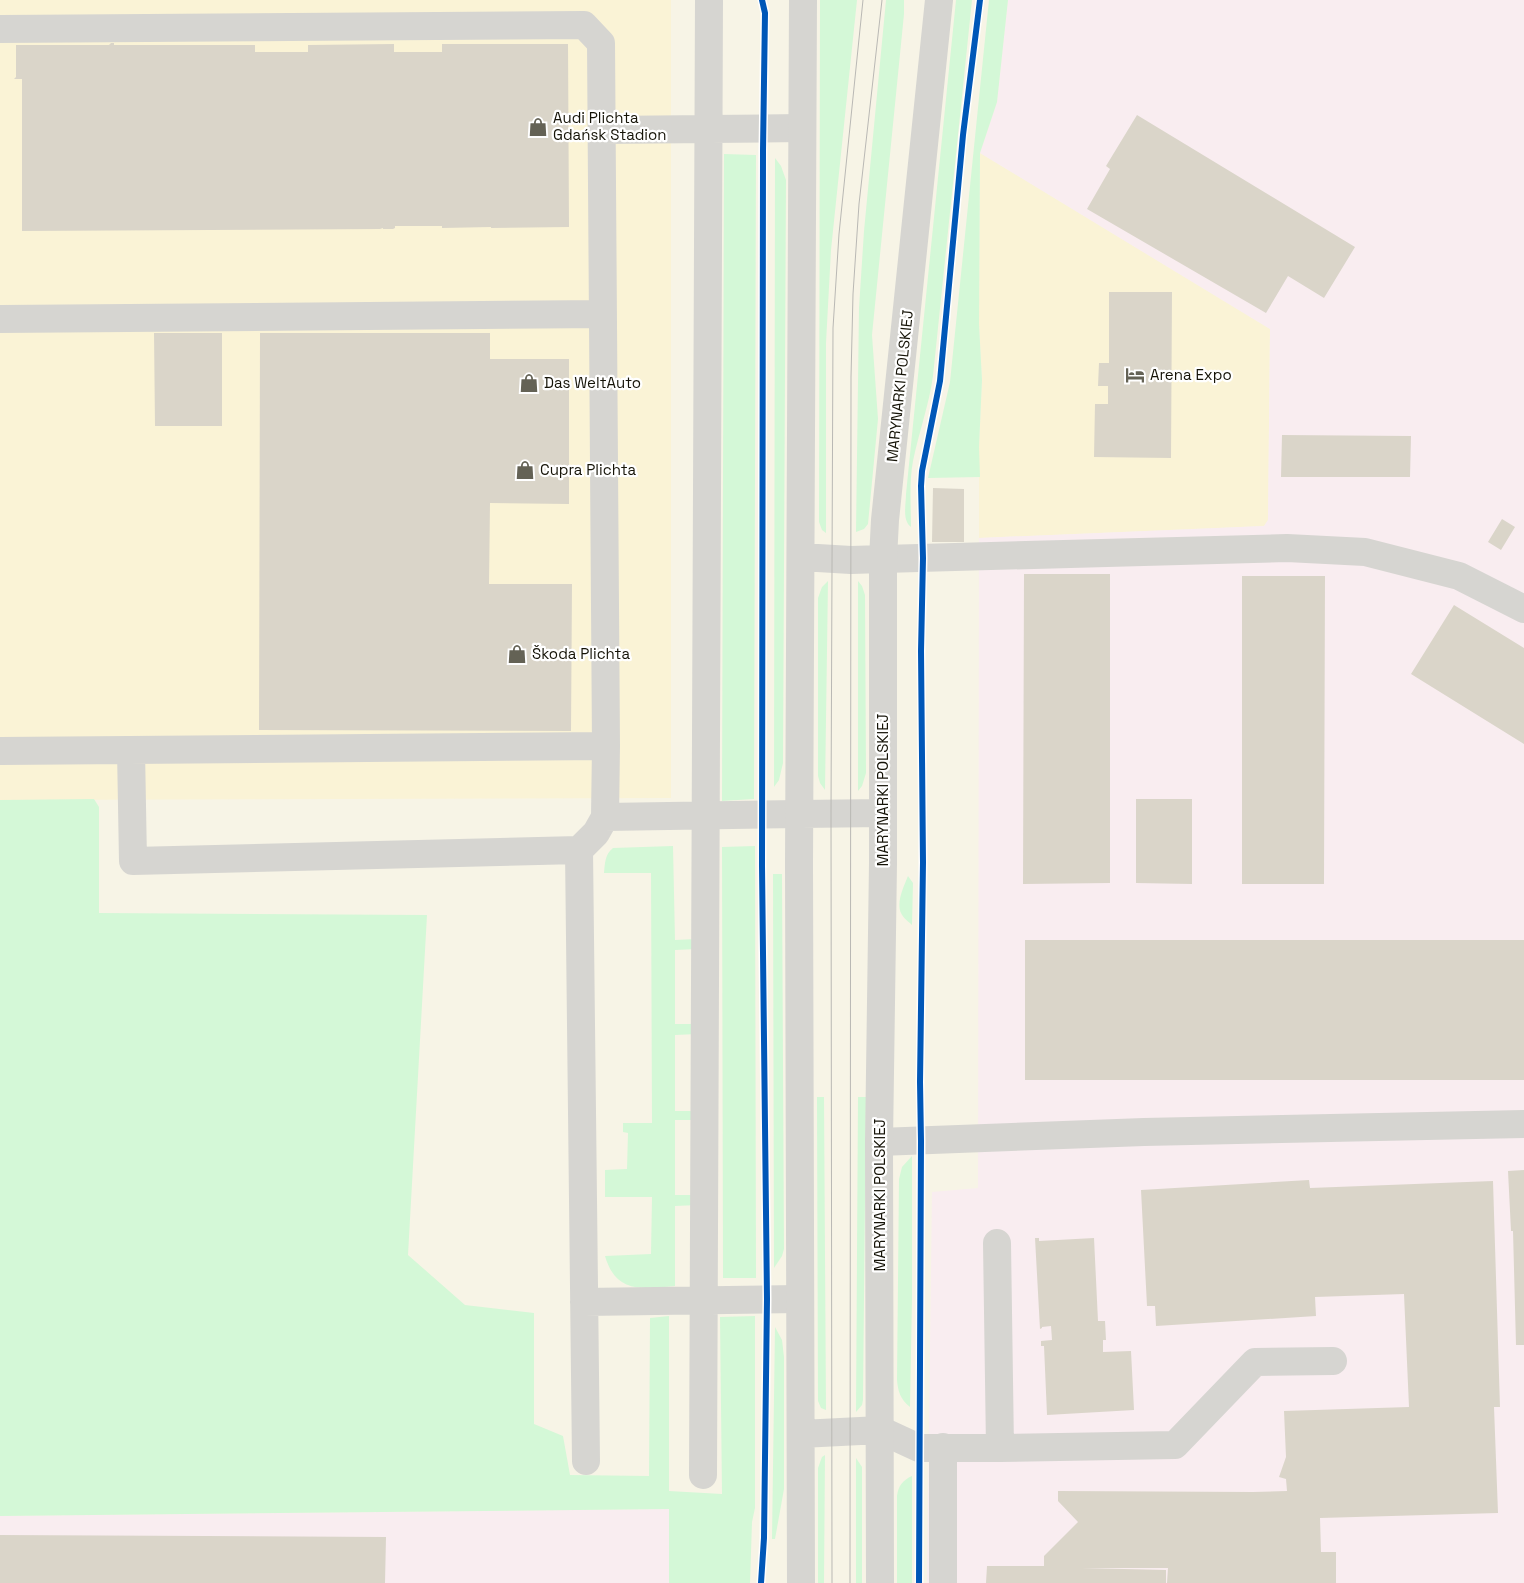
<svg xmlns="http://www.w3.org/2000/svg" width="1524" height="1583" font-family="'Space Grotesk',sans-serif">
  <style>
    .built { fill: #faf3d6 }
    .industrial { fill: #f9edf0 }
    .green { fill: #d4f8d7 }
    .building { fill: #dad5c9 }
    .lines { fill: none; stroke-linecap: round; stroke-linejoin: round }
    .minor { stroke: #d6d5d1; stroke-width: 28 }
    .major { stroke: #d6d5d1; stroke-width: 28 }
    .tram { stroke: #b9b8b4; stroke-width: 1 }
    .cycleway-casing { stroke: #fff; stroke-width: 9 }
    .cycleway { stroke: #0057b8; stroke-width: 6 }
    .labels { text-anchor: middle; stroke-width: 4.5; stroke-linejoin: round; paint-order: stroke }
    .poi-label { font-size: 15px; fill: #151307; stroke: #fff; text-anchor: start }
    .street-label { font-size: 15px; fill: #151307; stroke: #fff }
  </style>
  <rect width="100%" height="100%" fill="#f7f4e6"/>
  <path class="built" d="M0,0H671V798L0,800Z
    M980,153L1270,329L1268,520L1264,526L979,538V447L982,380L979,324Z"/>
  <path class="industrial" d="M1008,0H1524V1583H927L932,1192L978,1188L979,538L1264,526L1268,520L1270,329L980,153L997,102Z
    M669,1509V1583H0V1516Z"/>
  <path class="green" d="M820,0H857L831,250L826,343V533L822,530L819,522Z
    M886,0H904V14L872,335L878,419L868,524L864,529L856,532L859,308L864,231Z
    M956,0H972L933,376C929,405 919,432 913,461C909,482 911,505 911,527C902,520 906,505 906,494Z
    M989,0H1008L997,102L980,153L979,324L982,380L979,447L980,477L928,478L950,382Z
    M724,154L756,155L754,799L722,801Z
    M775,158L781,166L786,180L783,763L779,780L774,787Z
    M828,581L825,790L820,783L818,776V598L822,587Z
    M858,581L862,586L865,595L866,773L862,786L858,791Z
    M94,799L99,807V913L427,915L408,1255L465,1305L534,1313V1424L563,1436L570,1475L649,1476L650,1318L669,1316V1491L722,1494L720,1317L755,1316V1508L752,1522L750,1583H669V1509L0,1516V800Z
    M673,846L675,940L697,939V949L675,950V1024H697V1034L675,1035V1111H697L698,1120H675V1195H698V1205L675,1206V1286C643,1289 616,1294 605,1256L651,1254L652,1197H605V1170L627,1169L628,1133L623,1132V1123H652L651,873H604C605,863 605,854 613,848Z
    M755,846L756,1278H723L722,847Z
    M773,874H782L784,1249L782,1256L774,1268Z
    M908,876L913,883L912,925C909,922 903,918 901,913C896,902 904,886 908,876Z
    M817,1097H824L826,1410L821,1408L818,1401Z
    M858,1097H866L863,1400L862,1405L856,1412Z
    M912,1156V1298L910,1407C900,1399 898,1391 897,1380L899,1179L902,1167Z
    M775,1327L782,1340L784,1357V1489L775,1539H772Z
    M825,1455L824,1583H818V1468L822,1457Z
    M856,1458L862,1467V1583H856Z
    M912,1476V1583H897V1496C898,1486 903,1480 912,1476Z"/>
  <path class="building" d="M111,43H114V45H255V52H308V45L394,44V52H442V44H568L569,227L491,228V227L442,228V226H395V228L393,229H383V228L380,229L22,231V79H14L16,77V45H109Z
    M1137,115L1355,247L1324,298L1288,276L1266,313L1087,209L1110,169L1106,166Z
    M1109,292H1172L1171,458L1094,457L1095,404H1108V386H1098L1099,363H1109Z
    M154,333H222V426H155Z
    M260,333H490V359H569V504L490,503L489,584H572L571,731L259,730Z
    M1282,435L1411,436L1410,477H1281Z
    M933,488L964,489V542H932Z
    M1502,519L1515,527L1501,550L1488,542Z
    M1024,574H1110V883L1023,884Z
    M1242,576H1325L1324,884H1242Z
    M1454,605L1524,648V744L1411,674Z
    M1136,799H1192V884L1136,883Z
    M1025,940H1524V1080H1025Z
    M1524,1170V1345H1516L1513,1231H1511L1508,1171Z
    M1309,1180L1310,1188L1493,1181L1500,1407H1494L1498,1513L1320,1518L1321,1552H1336V1583H1167L1168,1568H1082L1166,1570V1583H986L987,1566H1044V1556L1078,1522L1058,1501V1491L1253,1492L1287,1491L1286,1479L1279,1477L1286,1457L1284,1411L1409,1407L1404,1294L1315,1297L1316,1316L1156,1326L1155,1306H1147L1141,1190Z
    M1035,1238H1039V1241L1094,1238L1098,1321H1105L1106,1340H1103V1352L1131,1351L1134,1410L1047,1415L1044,1346H1041V1341L1052,1340L1051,1326L1042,1327V1328L1040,1329Z
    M0,1535L386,1537L385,1583H0Z"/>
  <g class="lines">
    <path class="minor" d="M0,29L584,25L601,43L606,746L605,817L596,833L579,850L133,861L131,750
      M602,130L802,128
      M0,319L603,314
      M883,559L1287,548L1365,552L1459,576L1524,609
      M0,751L606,746
      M605,817L800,814
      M579,850L586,1461
      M879,1142L1144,1132L1524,1124
      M997,1243L1000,1448
      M584,1302L800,1299
      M880,1430L919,1448H1000L1175,1445L1255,1362L1333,1361
      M943,1447V1583
      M703,1475L709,0"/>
    <path class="major" d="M801,557L851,560L883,559
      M800,814L883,813
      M801,1434L880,1430
      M801,1583L799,865L803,0
      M880,1583L879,1142L883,863V559L885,520L939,0"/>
    <path class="tram" d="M832,1583L831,814L833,328L839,234L863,0
      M850,1583L851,377L853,294L859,204L882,0"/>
    <g class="cycleway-casing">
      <path id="cycleway" d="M761,1583L764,1538L767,1299L762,866L763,150L765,13L762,0
        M919,1583L921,1141L920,1082L923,862L921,651L923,558L921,486L922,471L940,381L963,135L980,0"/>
    </g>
    <use href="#cycleway" class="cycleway"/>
  </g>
  <defs>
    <g id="shop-bare" transform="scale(1.5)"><path d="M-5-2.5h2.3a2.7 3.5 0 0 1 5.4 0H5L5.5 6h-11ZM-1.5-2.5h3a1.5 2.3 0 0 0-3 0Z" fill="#646255" stroke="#fff" stroke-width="2.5" paint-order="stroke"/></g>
    <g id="hotel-bare" transform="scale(1.5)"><path d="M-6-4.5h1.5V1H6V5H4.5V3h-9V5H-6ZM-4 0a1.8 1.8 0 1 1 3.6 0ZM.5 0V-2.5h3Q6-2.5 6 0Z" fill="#646255" stroke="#fff" stroke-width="2.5" paint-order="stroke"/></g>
  </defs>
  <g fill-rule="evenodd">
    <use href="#shop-bare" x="538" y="127"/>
    <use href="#hotel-bare" x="1135" y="375"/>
    <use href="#shop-bare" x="529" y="383"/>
    <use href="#shop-bare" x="525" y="470"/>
    <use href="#shop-bare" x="517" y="654"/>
  </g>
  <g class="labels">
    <g class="poi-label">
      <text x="553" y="123">Audi Plichta<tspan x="553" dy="17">Gdańsk Stadion</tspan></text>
      <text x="1150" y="380">Arena Expo</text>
      <text x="544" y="388">Das WeltAuto</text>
      <text x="540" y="475">Cupra Plichta</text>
      <text x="532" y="659">Škoda Plichta</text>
    </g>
    <g class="street-label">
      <text transform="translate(900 386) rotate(-84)" y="5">MARYNARKI POLSKIEJ</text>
      <text transform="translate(883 790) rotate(-90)" y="5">MARYNARKI POLSKIEJ</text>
      <text transform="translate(880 1195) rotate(-90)" y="5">MARYNARKI POLSKIEJ</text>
    </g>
  </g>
</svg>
